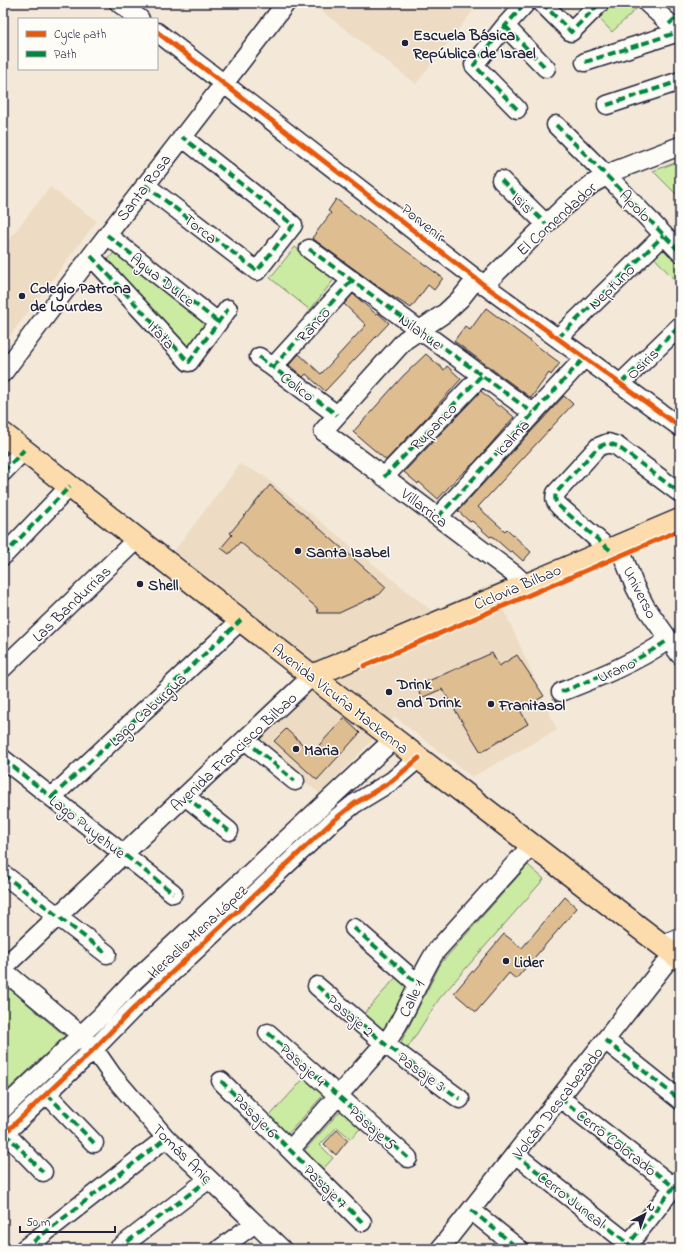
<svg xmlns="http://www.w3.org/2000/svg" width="683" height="1252" font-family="'Indie Flower',sans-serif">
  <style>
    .built { fill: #eddcc3 }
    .green { fill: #cbeaa2; stroke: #76866e }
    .building { fill: #debe91; stroke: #22223b }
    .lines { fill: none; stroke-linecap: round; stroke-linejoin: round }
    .minor-casing { stroke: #22223b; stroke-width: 21 }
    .major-casing { stroke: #22223b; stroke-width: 25 }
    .minor { stroke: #fdfcf7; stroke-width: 18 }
    .major { stroke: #fcdcac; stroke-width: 22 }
    .quiet { stroke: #00873e; stroke-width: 4; stroke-dasharray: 8 4; stroke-linecap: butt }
    .cycleway-casing { stroke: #fdfcf7; stroke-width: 8 }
    .cycleway { stroke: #e8590c; stroke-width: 5 }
    .poi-dot { fill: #22223b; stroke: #fdfcf7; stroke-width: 1.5 }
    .labels { text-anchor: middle; stroke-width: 3; stroke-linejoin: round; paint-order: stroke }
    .poi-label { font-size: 16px; font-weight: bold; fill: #22223b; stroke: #fdfcf7; text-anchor: start }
    .street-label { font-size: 16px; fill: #22223b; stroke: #fdfcf7 }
  </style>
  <rect width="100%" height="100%" fill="#f4e9d8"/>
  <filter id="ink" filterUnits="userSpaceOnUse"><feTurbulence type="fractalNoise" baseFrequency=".025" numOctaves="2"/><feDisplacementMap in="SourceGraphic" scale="8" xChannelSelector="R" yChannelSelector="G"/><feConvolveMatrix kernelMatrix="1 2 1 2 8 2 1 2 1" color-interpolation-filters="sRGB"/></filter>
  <g filter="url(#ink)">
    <path class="built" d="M311,3H479L416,84Z
      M50,187L97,221L3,345V247Z
      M240,464L264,476L432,611L493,584L557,730L472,777L395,717L320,794L254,740L327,677L174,551Z"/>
    <path class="green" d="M608,3H630L636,9L612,32L596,15Z
      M680,161V198L653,171Z
      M664,244L680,261V286L652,255Z
      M295,247L335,278L310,310L270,278Z
      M117,249L209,325L190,351L103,266Z
      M528,865L544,879L439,999L407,1049L400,1044L441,963Z
      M397,976L407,985L384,1032L363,1015Z
      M10,989L65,1036L3,1094V994Z
      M307,1075L326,1092L286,1136L267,1119Z
      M344,1107L364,1124L351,1139L337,1127L320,1145L333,1158L323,1169L304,1151Z"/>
    <path class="building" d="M336,199L443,278L434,290L428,285L411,308L387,293L312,238L331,213L328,211Z
      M353,294L376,314L378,313L389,323L325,391L306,374L303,377L289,365L299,354L321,374L344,349L366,325L344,304Z
      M486,308L560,363L551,375L549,373L531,398L454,341L465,326L470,330Z
      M426,354L444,370L447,366L461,379L425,419L386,460L353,432L403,376Z
      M481,391L499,407L500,405L514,417L475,462L456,479L438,499L419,482L418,484L404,472Z
      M564,396L573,404L478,507L505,531L507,529L531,552L523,561L512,551L510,552L492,536L490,537L472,521L470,522L458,511Z
      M270,485L386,587L380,594L339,613H318L317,608L240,542L229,554L221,548L232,535L230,533Z
      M492,653L499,666L517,655L544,696L520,710L528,724L481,752L442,689L421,698L417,686Z
      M344,718L360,733L317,780L274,741L286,729L312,753Z
      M565,897L577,908L516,979L509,973L476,1012L454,993L504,934L522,948Z
      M337,1130L348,1140L336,1155L324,1144Z"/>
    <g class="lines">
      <g class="minor-casing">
        <path id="minor" d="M119,3L140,19
          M542,3L571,32L600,3
          M647,3L680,33
          M505,26L546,68
          M157,32L484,285L680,427
          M585,62L679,32
          M607,105L680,81
          M517,109L474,65L505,26L526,3
          M556,125L616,185L680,252
          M501,180L546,224
          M145,185L257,271L293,225L182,137
          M107,235L218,322
          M309,249L533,413
          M91,256L189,362L228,309
          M476,279L461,298L445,313L405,340L323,431L514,574L526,585
          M484,285L566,205L592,184L617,170L680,146
          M558,338L664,235
          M259,357L337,415
          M273,367L352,280
          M3,373L91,256L286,3
          M621,383L680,326
          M3,472L24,450
          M384,477L482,375
          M438,517L585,357
          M619,546L635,587L645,606L680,655
          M610,550L560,507C556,503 554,500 556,493L598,447L608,443L617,446L680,493
          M3,556L70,486
          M3,668L138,538
          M561,692C599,677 635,663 668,640
          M245,740L295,781
          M3,759L173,893
          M185,796L229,831
          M52,797L241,620
          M3,874L107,954
          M354,928L418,984
          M662,945L680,937
          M3,968L312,676
          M3,970L81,1035L94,1049L112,1075L166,1138L282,1249
          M317,986L385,1044L460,1099
          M268,1033L408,1158
          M605,1040L680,1100
          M221,1081L362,1222
          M47,1094L94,1143
          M560,1098L674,1187
          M3,1109L101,1016L133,982L394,739
          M5,1133L43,1172
          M3,1135L94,1049L132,1010L333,821L354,804L392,781L419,758
          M290,1150L390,1037C409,1010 418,978 436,951L532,845
          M515,1154L629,1244
          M471,1210L519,1249
          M24,1249L166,1138
          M118,1249L209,1179
          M220,1249L255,1223
          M440,1249L673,954
          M625,1249L680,1179"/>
      </g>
      <g class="major-casing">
        <path id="major" d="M3,434L312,676L680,959
          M312,676L680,520"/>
      </g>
      <use href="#minor" class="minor"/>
      <use href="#major" class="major"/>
      <path class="quiet" d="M542,3L571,32L600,3
        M669,24L680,14
        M505,26L546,68
        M585,62L679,32
        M607,105L680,81
        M517,109L474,65L505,26L526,3
        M556,125L616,185L680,252
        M501,180L546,224
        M145,185L257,271L293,225L182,137
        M107,235L218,322
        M309,249L533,413
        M91,256L189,362L228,309
        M558,338L664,235
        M259,357L337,415
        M273,367L352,280
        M621,383L680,326
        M3,472L24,450
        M384,477L482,375
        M438,517L585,357
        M610,550L560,507C556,503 554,500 556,493L598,447L608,443L617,446L680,493
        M3,556L70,486
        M561,692C599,677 635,663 668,640
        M245,740L295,781
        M3,759L173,893
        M185,796L229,831
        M52,797L241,620
        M3,874L107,954
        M354,928L418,984
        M317,986L385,1044L460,1099
        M268,1033L408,1158
        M605,1040L680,1100
        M221,1081L362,1222
        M47,1094L94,1143
        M560,1098L674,1187
        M5,1133L43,1172
        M515,1154L629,1244
        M471,1210L519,1249
        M24,1249L166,1138
        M118,1249L209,1179
        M625,1249L680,1179"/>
      <g class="cycleway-casing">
        <path id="cycleway" d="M157,32L484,285L680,427
          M364,666L680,530
          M3,1135L94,1049L132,1010L333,821L354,804L392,781L419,758"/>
      </g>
      <use href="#cycleway" class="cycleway"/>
    </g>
  </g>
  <g class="poi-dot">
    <circle cx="405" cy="43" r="4"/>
    <circle cx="22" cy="296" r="4"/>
    <circle cx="298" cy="551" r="4"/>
    <circle cx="140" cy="584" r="4"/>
    <circle cx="389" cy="692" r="4"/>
    <circle cx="491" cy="704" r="4"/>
    <circle cx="296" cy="749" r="4"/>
    <circle cx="506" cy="961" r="4"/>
  </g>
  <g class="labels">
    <g class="poi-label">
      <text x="413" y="40">Escuela Básica<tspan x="413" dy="18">República de Israel</tspan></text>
      <text x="30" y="293">Colegio Patrona<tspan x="30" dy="18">de Lourdes</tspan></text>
      <text x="306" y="557">Santa Isabel</text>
      <text x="148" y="590">Shell</text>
      <text x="397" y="689">Drink<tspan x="397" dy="18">and Drink</tspan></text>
      <text x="499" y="710">Franitasol</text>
      <text x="304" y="755">Maria</text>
      <text x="514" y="967">Lider</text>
    </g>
    <g class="street-label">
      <text transform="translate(143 187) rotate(-53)" y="6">Santa Rosa</text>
      <text transform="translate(523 202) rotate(45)" y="6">Isis</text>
      <text transform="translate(636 205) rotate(46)" y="6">Apolo</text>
      <text transform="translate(556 218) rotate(-42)" y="6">El Comendador</text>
      <text transform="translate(424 222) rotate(38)" y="6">Porvenir</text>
      <text transform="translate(201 228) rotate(38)" y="6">Torca</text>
      <text transform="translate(163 279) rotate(38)" y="6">Agua Dulce</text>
      <text transform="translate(611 286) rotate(-44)" y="6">Neptuno</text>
      <text transform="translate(313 324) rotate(-48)" y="6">Ranco</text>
      <text transform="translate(421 331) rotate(36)" y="6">Nilahue</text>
      <text transform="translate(162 334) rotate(47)" y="6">Itata</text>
      <text transform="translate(642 363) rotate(-44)" y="6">Osiris</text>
      <text transform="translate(298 386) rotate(37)" y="6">Colico</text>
      <text transform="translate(433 426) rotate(-46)" y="6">Rupanco</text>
      <text transform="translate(511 437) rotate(-47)" y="6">Icalma</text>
      <text transform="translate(425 507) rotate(37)" y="6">Villarrica</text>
      <text transform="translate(517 586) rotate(-23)" y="6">Ciclovia Bilbao</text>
      <text transform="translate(641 592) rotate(63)" y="6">Universo</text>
      <text transform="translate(71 603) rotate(-44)" y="6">Las Bandurrias</text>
      <text transform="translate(616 669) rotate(-24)" y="6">Urano</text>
      <text transform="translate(341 698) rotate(38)" y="6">Avenida Vicuña Mackenna</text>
      <text transform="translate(147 709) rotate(-43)" y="6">Lago Caburgua</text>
      <text transform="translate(233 751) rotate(-43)" y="6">Avenida Francisco Bilbao</text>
      <text transform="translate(88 826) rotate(38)" y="6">Lago Puyehue</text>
      <text transform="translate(197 931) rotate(-43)" y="6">Heraclio Mena López</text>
      <text transform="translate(411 998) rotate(-64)" y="6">Calle 1</text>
      <text transform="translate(351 1015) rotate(40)" y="6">Pasaje 2</text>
      <text transform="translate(303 1064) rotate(42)" y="6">Pasaje 4</text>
      <text transform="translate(422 1071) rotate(36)" y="6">Pasaje 3</text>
      <text transform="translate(557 1102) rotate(-52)" y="6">Volcán Descabezado</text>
      <text transform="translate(256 1115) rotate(45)" y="6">Pasaje 6</text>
      <text transform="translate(373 1127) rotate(42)" y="6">Pasaje 5</text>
      <text transform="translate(617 1142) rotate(38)" y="6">Cerro Colorado</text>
      <text transform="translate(183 1153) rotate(45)" y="6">Tomás Anic</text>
      <text transform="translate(326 1186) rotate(45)" y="6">Pasaje 7</text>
      <text transform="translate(572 1199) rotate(38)" y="6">Cerro Juncal</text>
    </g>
  </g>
  <rect width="683" height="1252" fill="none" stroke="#fdfcf7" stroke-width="16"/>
  <rect x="8" y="8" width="667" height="1236" fill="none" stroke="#22223b" stroke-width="1.5" filter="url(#ink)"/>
  <rect x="18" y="18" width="140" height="52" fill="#fdfcf7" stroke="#a5a5ac"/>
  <rect x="26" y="31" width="20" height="6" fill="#e8590c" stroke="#a5a5ac"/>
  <text x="54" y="38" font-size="12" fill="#22223b">Cycle path</text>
  <rect x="26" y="51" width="20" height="6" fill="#00873e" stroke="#a5a5ac"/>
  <text x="54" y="58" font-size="12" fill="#22223b">Path</text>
  <g transform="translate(645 1214) rotate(41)" stroke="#fdfcf7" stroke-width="3" paint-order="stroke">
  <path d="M0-3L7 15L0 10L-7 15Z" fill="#22223b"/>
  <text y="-6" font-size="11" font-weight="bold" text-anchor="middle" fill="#22223b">N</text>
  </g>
  <path d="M20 1226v6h95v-6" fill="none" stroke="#22223b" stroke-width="2"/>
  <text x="26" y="1226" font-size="12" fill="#22223b" stroke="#fdfcf7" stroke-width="3" paint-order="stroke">50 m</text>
</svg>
